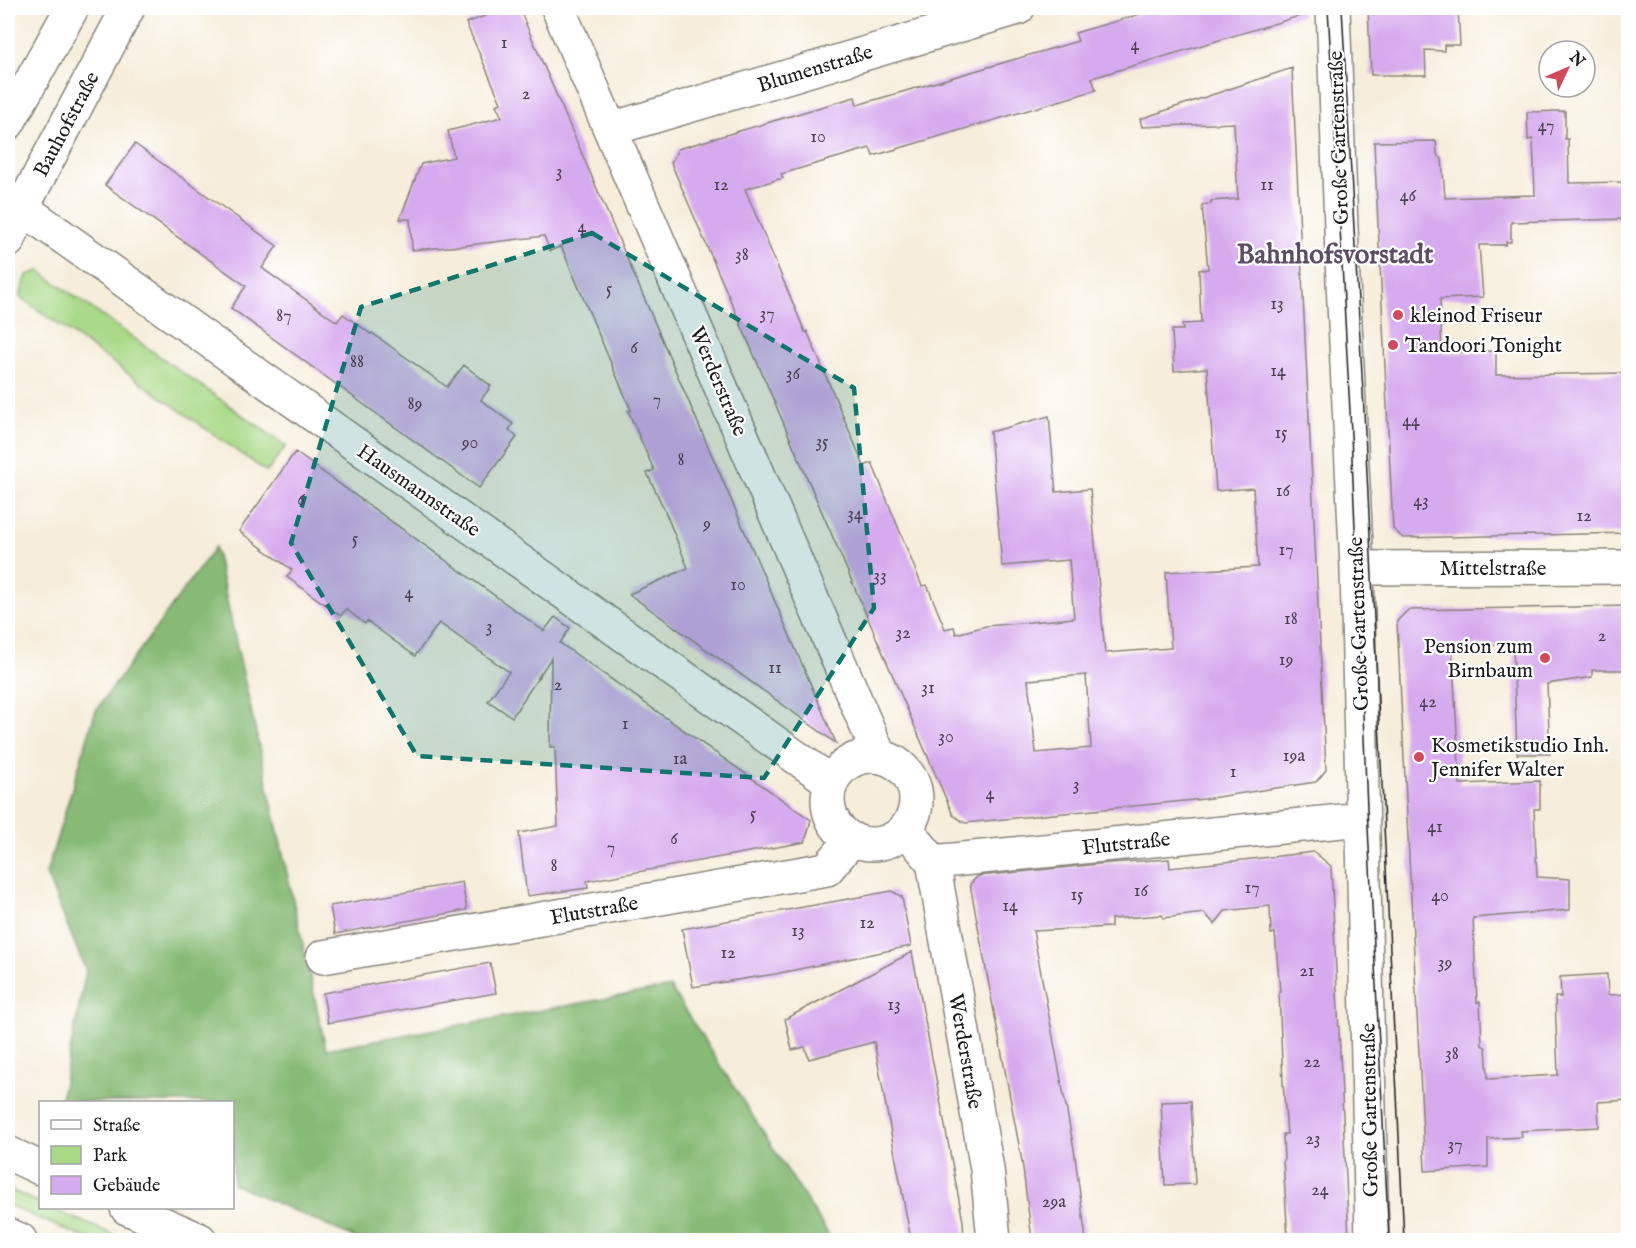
<svg xmlns="http://www.w3.org/2000/svg" width="1636" height="1248" font-family="'IM FELL English',serif">
  <style>
    .green { fill: #a9da88; stroke: #627b52; stroke-width: 1.5 }
    .forest { fill: #86ba74; stroke: #516b48; stroke-width: 1.5 }
    .building { fill: #d6aaee; fill-rule: evenodd }
    .lines { fill: none; stroke-linecap: round; stroke-linejoin: round }
    .street-casing { stroke: #89847b; stroke-width: 36 }
    .secondary-casing { stroke: #89847b; stroke-width: 36 }
    .primary-casing { stroke: #89847b; stroke-width: 36 }
    .street { stroke: #fff; stroke-width: 33 }
    .secondary { stroke: #fff; stroke-width: 33 }
    .primary { stroke: #fff; stroke-width: 33 }
    .tram { stroke: #1c1c1c; stroke-width: 1.5 }
    .marked { fill: #0f766e; fill-opacity: 0.2; stroke: #0f766e; stroke-width: 4.5; stroke-dasharray: 12 8; stroke-linejoin: round }
    .poi-dot { fill: #d1495b; stroke: #fff; stroke-width: 2 }
    .labels { text-anchor: middle; stroke-width: 4.5; stroke-linejoin: round; paint-order: stroke }
    .number-label { font-size: 18px; fill: #4a4050 }
    .street-label { font-size: 21px; fill: #1c1c1c; stroke: #fff }
    .poi-label { font-size: 21px; fill: #1c1c1c; stroke: #fff; text-anchor: start }
    .district-label { font-size: 27px; font-weight: bold; fill: #5d4e66; stroke: #fff }
  </style>
  <rect width="100%" height="100%" fill="#fff"/>
  <filter id="ink" filterUnits="userSpaceOnUse"><feTurbulence type="fractalNoise" baseFrequency=".0167" numOctaves="2"/><feDisplacementMap in="SourceGraphic" scale="12" xChannelSelector="R" yChannelSelector="G"/><feConvolveMatrix kernelMatrix="1 2 1 2 8 2 1 2 1" color-interpolation-filters="sRGB"/></filter>
  <filter id="wash" filterUnits="userSpaceOnUse"><feTurbulence type="fractalNoise" baseFrequency=".008" numOctaves="4" result="noise"/><feDisplacementMap in="SourceGraphic" scale="24" xChannelSelector="R" yChannelSelector="G"/><feGaussianBlur stdDeviation="1.35" result="paint"/><feColorMatrix in="noise" values="0 0 0 0 0 0 0 0 0 0 0 0 0 0 0 0 0 1.4 0 .05"/><feComposite in="paint" operator="in"/></filter>
  <g filter="url(#wash)">
    <rect width="100%" height="100%" fill="#f6edda"/>
    <path class="green" d="M39,271L286,446L267,472L20,297L27,275Z
      M8,1189L40,1203V1208H50L126,1240H89L8,1205Z"/>
    <path class="forest" d="M215,547L326,1049L670,987L832,1240H360L233,1184L232,1102H60L86,971L46,874L96,710Z"/>
    <g id="blocks">
      <path class="building" d="M506,8H519L836,743L629,594L688,568L665,511L647,473L654,470L628,411L631,410L561,246L550,251L544,236L461,246L412,250L410,219H400L421,164L454,157L448,131L502,117L496,105L501,103L466,23Z
        M1161,8H1302L1303,15L1092,78L1096,90L873,156L870,148L781,174L783,178L745,189L805,332L807,331L864,466L872,463L922,586L927,585L945,629L954,627L956,634L986,626L1074,618L1069,560L1002,566L990,432L1049,416L1056,492L1090,489L1105,653L1171,648L1166,572L1258,567L1253,488L1216,491L1207,368L1174,371L1172,330H1183L1182,324L1201,323L1199,270L1208,269L1202,205L1211,204V201L1238,199L1234,123L1142,127L1140,119L1292,68L1326,770L1316,782L1204,799L965,823L953,815L671,163L678,149L855,97L857,105L1078,41L1075,33ZM1086,675L1091,748L1036,753L1028,680Z
        M1368,8H1458L1460,45H1444V51L1425,50L1426,75H1371Z
        M1565,111V139H1568L1569,183L1629,182V219L1511,222V242H1506V245H1479L1483,297L1440,299L1442,353L1496,351V375L1629,373V533L1403,538L1393,529L1374,142L1436,141L1437,154L1442,159L1445,198L1535,195L1533,139L1528,140L1527,112Z
        M135,144L277,246L262,268L337,322L343,314L371,334L372,333L447,387L464,365L491,386L481,400L513,424L509,430L517,437L479,488L231,308L246,286L105,185Z
        M295,452L544,631L555,617L570,628L560,643L811,820L805,842L587,881L588,888L527,896L519,833L558,826L555,747H550L551,658L512,717L488,701L509,672L439,623L415,656L367,621L365,624L346,609L341,616L287,577L292,570L239,531Z
        M1629,606V670H1592V677L1547,684L1550,754H1517L1513,645L1452,646L1460,784L1540,781V809H1534L1537,877L1570,879V910L1473,918L1477,1002L1480,1001L1482,1045L1486,1048L1488,1079L1558,1075L1555,997H1561L1560,977L1607,974L1608,995L1629,994V1100L1598,1102L1599,1127L1521,1131L1522,1137L1488,1139V1167L1425,1171L1397,621L1408,610Z
        M1314,852L1331,866L1349,1240H1288L1283,1160H1284L1283,1134H1287L1283,1083L1279,992H1280L1275,933L1271,934L1270,906L1225,911L1215,924L1204,913L1163,918L1162,915L1111,919V927L1033,931L1074,1149L1086,1240H1032L1022,1161L970,884L978,876L1109,863L1169,859L1170,868Z
        M462,882L467,910L335,934L330,906Z
        M892,891L902,897L911,946L775,974L693,987L682,929Z
        M912,952L963,1221L964,1240H911L874,1042L809,1059L805,1047L792,1050L785,1019Z
        M490,963L496,993L328,1023L323,993Z
        M1191,1101L1195,1184L1165,1185L1161,1102Z"/>
    </g>
  </g>
  <g filter="url(#ink)">
    <use href="#blocks" fill-opacity="0" stroke="#89847b" stroke-width="1.5"/>
    <g class="lines">
      <g class="street-casing">
        <path id="street" d="M558,8L879,755
          M1333,8L1343,282L1357,568L1372,1240
          M611,129L1018,8
          M8,198L831,782
          M1357,568L1628,567
          M828 800a44 44 0 1 1 88 0a44 44 0 1 1-88 0Z
          M906,829L933,862L1362,819
          M933,862L987,1169L994,1240
          M323,957L827,869L852,839"/>
      </g>
      <g class="secondary-casing">
        <path id="secondary" d="M8,123L72,8
          M8,241L22,208L128,8"/>
      </g>
      <g class="primary-casing">
        <path id="primary" d="M8,1153L40,1168
          M127,1208L200,1240
          M8,1235L20,1240"/>
      </g>
      <use href="#street" class="street"/>
      <use href="#secondary" class="secondary"/>
      <use href="#primary" class="primary"/>
      <path class="tram" d="M1328,8L1350,411L1367,808L1389,1240
        M1342,8L1364,411L1404,1240"/>
    </g>
  </g>
  <path class="marked" d="M592,233L854,388L874,608L764,778L417,756L291,543L361,307Z"/>
  <g class="poi-dot">
    <circle cx="1398" cy="315" r="6"/>
    <circle cx="1393" cy="345" r="6"/>
    <circle cx="1545" cy="658" r="6"/>
    <circle cx="1419" cy="757" r="6"/>
  </g>
  <g class="labels">
    <g class="number-label">
      <text x="504" y="48">1</text>
      <text x="1135" y="50">4</text>
      <text x="526" y="99">2</text>
      <text x="1546" y="131">47</text>
      <text x="818" y="142">10</text>
      <text x="559" y="177">3</text>
      <text x="721" y="190">12</text>
      <text x="1267" y="190">11</text>
      <text x="1408" y="201">46</text>
      <text x="582" y="232">4</text>
      <text x="742" y="260">38</text>
      <text x="609" y="294">5</text>
      <text x="1277" y="309">13</text>
      <text x="767" y="319">37</text>
      <text x="284" y="321">87</text>
      <text x="634" y="353">6</text>
      <text x="357" y="367">88</text>
      <text x="1278" y="376">14</text>
      <text x="793" y="379">36</text>
      <text x="657" y="405">7</text>
      <text x="415" y="409">89</text>
      <text x="1411" y="426">44</text>
      <text x="1281" y="438">15</text>
      <text x="822" y="447">35</text>
      <text x="470" y="448">90</text>
      <text x="681" y="465">8</text>
      <text x="1283" y="496">16</text>
      <text x="301" y="505">6</text>
      <text x="1421" y="506">43</text>
      <text x="855" y="519">34</text>
      <text x="1584" y="521">12</text>
      <text x="707" y="529">9</text>
      <text x="355" y="544">5</text>
      <text x="1286" y="555">17</text>
      <text x="880" y="581">33</text>
      <text x="738" y="590">10</text>
      <text x="409" y="598">4</text>
      <text x="1291" y="624">18</text>
      <text x="489" y="632">3</text>
      <text x="903" y="638">32</text>
      <text x="1602" y="641">2</text>
      <text x="1286" y="665">19</text>
      <text x="775" y="673">11</text>
      <text x="558" y="690">2</text>
      <text x="928" y="693">31</text>
      <text x="1428" y="707">42</text>
      <text x="625" y="729">1</text>
      <text x="946" y="742">30</text>
      <text x="1294" y="761">19a</text>
      <text x="680" y="764">1a</text>
      <text x="1233" y="777">1</text>
      <text x="1076" y="790">3</text>
      <text x="990" y="799">4</text>
      <text x="753" y="819">5</text>
      <text x="1435" y="832">41</text>
      <text x="674" y="844">6</text>
      <text x="611" y="853">7</text>
      <text x="554" y="871">8</text>
      <text x="1252" y="893">17</text>
      <text x="1141" y="896">16</text>
      <text x="1077" y="900">15</text>
      <text x="1440" y="901">40</text>
      <text x="1010" y="911">14</text>
      <text x="867" y="928">12</text>
      <text x="798" y="936">13</text>
      <text x="728" y="958">12</text>
      <text x="1445" y="968">39</text>
      <text x="1307" y="976">21</text>
      <text x="894" y="1010">13</text>
      <text x="1452" y="1059">38</text>
      <text x="1312" y="1067">22</text>
      <text x="1313" y="1144">23</text>
      <text x="1455" y="1150">37</text>
      <text x="1320" y="1195">24</text>
      <text x="1054" y="1207">29a</text>
    </g>
    <g class="street-label">
      <text transform="translate(815 68) rotate(-17)" y="7">Blumenstraße</text>
      <text transform="translate(66 124) rotate(-62)" y="7">Bauhofstraße</text>
      <text transform="translate(1338 138) rotate(-92)" y="7">Große Gartenstraße</text>
      <text transform="translate(719 381) rotate(67)" y="7">Werderstraße</text>
      <text transform="translate(419 490) rotate(35)" y="7">Hausmannstraße</text>
      <text x="1493" y="575">Mittelstraße</text>
      <text transform="translate(1358 624) rotate(-92)" y="7">Große Gartenstraße</text>
      <text transform="translate(1126 843) rotate(-6)" y="7">Flutstraße</text>
      <text transform="translate(594 910) rotate(-10)" y="7">Flutstraße</text>
      <text transform="translate(966 1051) rotate(80)" y="7">Werderstraße</text>
      <text transform="translate(1369 1110) rotate(-91)" y="7">Große Gartenstraße</text>
    </g>
    <g class="poi-label">
      <text x="1410" y="322">kleinod Friseur</text>
      <text x="1405" y="352">Tandoori Tonight</text>
      <text x="1533" y="653" text-anchor="end">Pension zum<tspan x="1533" dy="24">Birnbaum</tspan></text>
      <text x="1431" y="752">Kosmetikstudio Inh.<tspan x="1431" dy="24">Jennifer Walter</tspan></text>
    </g>
    <g class="district-label">
      <text x="1335" y="263">Bahnhofsvorstadt</text>
    </g>
  </g>
  <rect width="1636" height="1248" fill="none" stroke="#fff" stroke-width="30"/>
  <rect x="39" y="1101" width="195" height="108" fill="#ffffff" stroke="#a4a4a4" stroke-width="1.5"/>
  <rect x="51" y="1120" width="30" height="9" fill="#ffffff" stroke="#a4a4a4" stroke-width="1.5"/>
  <text x="93" y="1131" font-size="18" fill="#1c1c1c">Straße</text>
  <rect x="51" y="1146" width="30" height="18" fill="#a9da88" stroke="#a4a4a4" stroke-width="1.5"/>
  <text x="93" y="1161" font-size="18" fill="#1c1c1c">Park</text>
  <rect x="51" y="1176" width="30" height="18" fill="#d6aaee" stroke="#a4a4a4" stroke-width="1.5"/>
  <text x="93" y="1191" font-size="18" fill="#1c1c1c">Gebäude</text>
  <g transform="translate(1567 69) rotate(46)"><circle r="28" fill="#ffffff" stroke="#a4a4a4" stroke-width="1.5"/>
  <path d="M0-4.5L10 22L0 15L-10 22Z" fill="#d1495b"/>
  <text y="-9" font-size="16" font-weight="bold" text-anchor="middle" fill="#1c1c1c">N</text>
  </g>
</svg>
